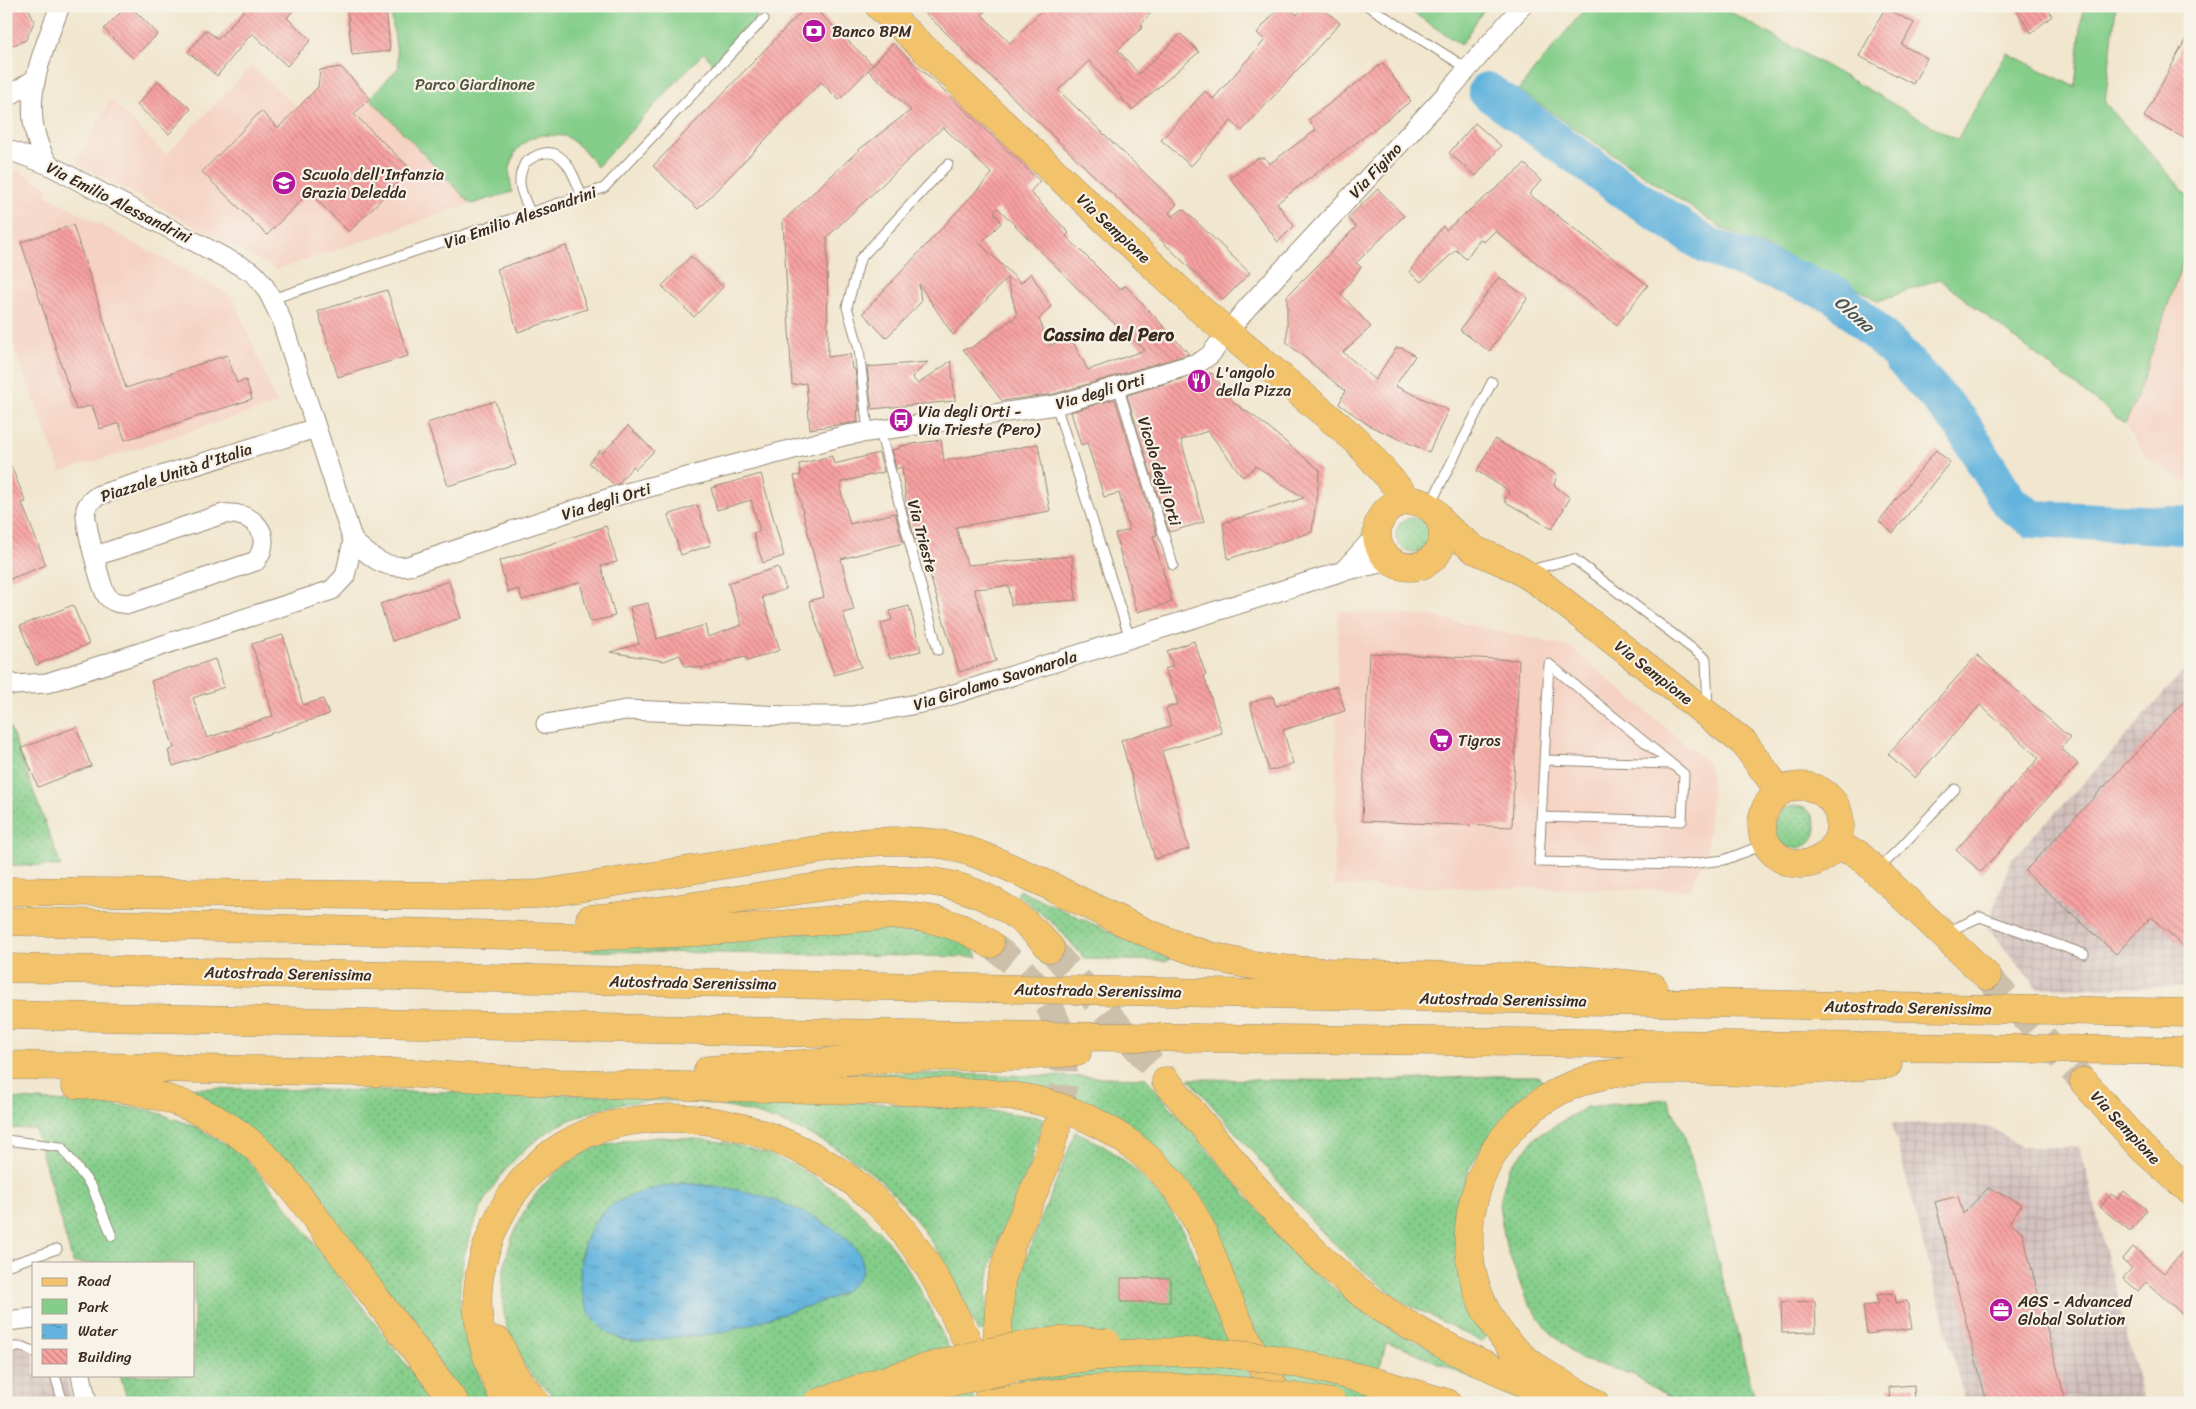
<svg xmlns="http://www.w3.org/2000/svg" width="2196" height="1409" font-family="Sriracha,sans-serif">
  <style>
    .built { fill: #f5d2c2 }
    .industrial { fill: url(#industrial-grid) }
    .grass { fill: url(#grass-dots); stroke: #607c54; fill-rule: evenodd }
    .park { fill: #84ce8a; stroke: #607c54 }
    .water { fill: url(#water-ripples); stroke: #4e6e7e }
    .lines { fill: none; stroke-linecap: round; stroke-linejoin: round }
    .river { stroke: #62b3dd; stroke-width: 38 }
    .building { fill: url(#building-back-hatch); fill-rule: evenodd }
    .primary-tunnel { stroke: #cdc0ab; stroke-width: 28; stroke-dasharray: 28 14; stroke-linecap: butt }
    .motorway-tunnel { stroke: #cdc0ab; stroke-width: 28; stroke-dasharray: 28 14; stroke-linecap: butt }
    .service-casing { stroke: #968876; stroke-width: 11 }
    .minor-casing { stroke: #968876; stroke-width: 21 }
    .primary-casing { stroke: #968876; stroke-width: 29 }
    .motorway-casing { stroke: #968876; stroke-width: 29 }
    .service { stroke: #fff; stroke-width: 9 }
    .minor { stroke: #fff; stroke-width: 19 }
    .primary { stroke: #f2c36a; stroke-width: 28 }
    .motorway { stroke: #f2c36a; stroke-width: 28 }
    .motorway-bridge-casing { stroke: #968876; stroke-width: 29; stroke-linecap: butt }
    .motorway-bridge { stroke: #f2c36a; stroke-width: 28 }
    .labels { text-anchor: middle; stroke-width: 4.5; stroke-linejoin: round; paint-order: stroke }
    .poi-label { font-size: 16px; fill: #3b2a1e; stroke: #f7f3e8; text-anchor: start }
    .park-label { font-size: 16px; fill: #4d5339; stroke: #f7f3e8 }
    .street-label { font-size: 16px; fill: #3b2a1e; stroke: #f7f3e8 }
    .water-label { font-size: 18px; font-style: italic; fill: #475357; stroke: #f7f3e8 }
    .neighbourhood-label { font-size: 18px; font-weight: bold; fill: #3b2a1e; stroke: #f7f3e8 }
  </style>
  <defs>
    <pattern id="industrial-grid" width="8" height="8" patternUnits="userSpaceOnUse" patternTransform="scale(1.25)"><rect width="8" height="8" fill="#d1bfbd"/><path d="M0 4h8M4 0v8" fill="none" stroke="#b4a4a2"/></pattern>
    <pattern id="grass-dots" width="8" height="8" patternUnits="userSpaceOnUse" patternTransform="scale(1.25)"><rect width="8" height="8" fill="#84ce8a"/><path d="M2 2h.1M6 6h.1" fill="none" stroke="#6da770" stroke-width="1.8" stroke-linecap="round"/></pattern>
    <pattern id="water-ripples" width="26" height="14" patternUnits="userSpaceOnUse" patternTransform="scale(1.25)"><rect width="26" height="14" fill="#62b3dd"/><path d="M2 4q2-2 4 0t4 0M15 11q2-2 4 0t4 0" fill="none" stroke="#5292b3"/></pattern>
    <pattern id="building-back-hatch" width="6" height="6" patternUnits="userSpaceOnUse" patternTransform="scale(1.25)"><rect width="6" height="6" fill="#f8a1a1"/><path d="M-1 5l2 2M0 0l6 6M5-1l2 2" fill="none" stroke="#ca8383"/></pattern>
  </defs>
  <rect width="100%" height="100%" fill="#f7f3e8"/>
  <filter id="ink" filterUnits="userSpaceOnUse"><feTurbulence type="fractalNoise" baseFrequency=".02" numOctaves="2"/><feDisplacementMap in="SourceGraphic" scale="10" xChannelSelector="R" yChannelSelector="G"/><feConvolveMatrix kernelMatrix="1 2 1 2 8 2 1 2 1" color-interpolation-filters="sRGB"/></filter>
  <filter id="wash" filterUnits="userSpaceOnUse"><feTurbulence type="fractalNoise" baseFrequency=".0096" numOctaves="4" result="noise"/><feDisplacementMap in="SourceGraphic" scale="20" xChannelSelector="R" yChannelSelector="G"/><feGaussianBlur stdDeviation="1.12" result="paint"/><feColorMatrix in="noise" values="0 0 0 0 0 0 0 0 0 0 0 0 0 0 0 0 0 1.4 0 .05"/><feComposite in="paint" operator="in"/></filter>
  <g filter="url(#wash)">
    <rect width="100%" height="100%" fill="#f1e6ce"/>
    <path class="built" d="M252,66L331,138L370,98L471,204L277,270L77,163L110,99L166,155Z
      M17,170L49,188L46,195L233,297L277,404L61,472L6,326V196Z
      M2190,240V484L2147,459L2125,424L2134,405Z
      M1338,611L1431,616L1570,647L1709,764L1712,784L1707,848L1691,890L1334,886Z"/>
    <path class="industrial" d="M2190,663V988H2037L1987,927L2011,859L2107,758Z
      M1892,1123L1989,1126L2021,1147H2080L2144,1403H1965Z
      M20,1335L34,1344V1375H66L72,1403H6V1339Z"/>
    <path class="grass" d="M1396 535a17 17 0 1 1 34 0a17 17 0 1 1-34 0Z
      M6,717L61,866L6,865Z
      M1774 827a21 21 0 1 1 42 0a21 21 0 1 1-42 0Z
      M1019,890L1170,959L1168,961L1085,959L1058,928L1017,894Z
      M889,927C912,929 968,933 978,957L584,951V947Z
      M857,1072L1146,1078L1291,1248L1319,1276L1357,1307L1399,1333L1544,1403H1526L1401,1346L1386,1343L1373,1396L1397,1403H1300L1288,1388L1247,1318L1115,1120L829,1079Z
      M1493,1076H1538L1547,1087L1485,1142L1469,1169L1460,1202L1457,1223L1476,1319L1486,1337L1482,1342L1398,1299L1359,1267L1320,1230L1189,1079L1377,1081Z
      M189,1088C370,1091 550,1093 731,1098C836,1102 940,1102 1044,1118L1030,1165L1000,1236L991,1264L986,1294L987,1330L978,1332C951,1272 922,1214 870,1172C765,1088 569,1059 490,1192C473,1221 461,1255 460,1289C459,1329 476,1366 490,1403H468L291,1171L188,1095Z
      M6,1098L100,1104L150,1110L194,1126L240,1152L280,1198L435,1403H128L120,1375H194V1263H73L35,1129L6,1128Z
      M1667,1099L1684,1134L1756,1403H1678L1634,1375L1580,1359L1547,1329L1525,1297L1506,1246L1499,1205L1509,1168L1537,1136L1586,1107Z
      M1075,1131C1146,1164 1178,1211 1206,1282C1213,1301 1219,1320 1229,1338C1241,1361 1255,1382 1269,1403H1026C985,1310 1047,1218 1075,1131Z
      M657,1137C685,1138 713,1139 740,1146C817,1164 881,1220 919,1288C940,1325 955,1366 977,1403H542L551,1393C546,1389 539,1384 534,1378C473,1309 506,1194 584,1153C607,1141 632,1140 657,1137ZM681,1183C734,1187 774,1198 821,1221L842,1294L726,1331L642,1341L623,1340L609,1334L580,1256C586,1242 591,1225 601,1214C621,1195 655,1191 681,1183Z"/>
    <path class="park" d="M390,6H767L713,65L704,52L597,167L584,150L566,136L543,135L529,139L516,150L509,170L512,192L471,204L370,98L399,67Z
      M1403,6H1486L1461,45Z
      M1587,6H1720L1957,140L2007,53L2075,87L2083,6H2116L2105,103L2190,198V240L2134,405L2125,424L1939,279L1878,301L1843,280L1723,229L1518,90Z"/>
    <path class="water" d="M681,1183C703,1185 726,1187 748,1192C774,1198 891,1241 856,1281C841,1299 813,1304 792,1311C770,1317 749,1326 727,1331C708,1336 687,1336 667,1338C653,1340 636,1344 622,1339C572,1324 569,1248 601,1215C620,1194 655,1188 681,1183Z"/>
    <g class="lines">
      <path class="river" d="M1487,91L1627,192L1706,245L1836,295L1897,352L1961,423L2009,502L2032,519L2190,526"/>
    </g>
    <g id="blocks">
      <path class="building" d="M6,6H28L34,22L26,40L6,48Z
        M127,6H130L158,34L133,58L104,29Z
        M248,6H297L287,18L311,40L287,66L252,33L217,76L188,52L206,30L218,39Z
        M347,6H386L390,51L352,55Z
        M807,6H812L873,65L839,100L821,82L698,209L653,166Z
        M918,6H989L982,15L1010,43L1046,6H1156L1141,25L1143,27L1118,50L1139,74L1181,34L1199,52L1132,110L1089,61L1058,90L1177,204L1169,213L1172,217L1183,209L1250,273L1223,300Z
        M1280,6H1287L1297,15L1305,6H1321L1340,23L1242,131L1231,121L1191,166L1161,140L1205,91L1213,99L1265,40L1257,33Z
        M2014,6H2046L2052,16L2031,33Z
        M1885,8L1914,23L1902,45L1927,58L1913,84L1859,56Z
        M2190,31V127L2184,138L2144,117Z
        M893,43L1040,181L1030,192L1069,233L1066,236L1119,289L1126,286L1189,354L1054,394L1002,401L963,349L971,348L1017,316L1007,278L953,335L919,284L921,302L886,338L863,313L992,174L943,127L827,237L828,357L850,354L852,369H855L859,411H857L858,422L810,429L806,383L792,385L783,221L861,148L911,110L868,70ZM998,208L1098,309L1145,350L1088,370L1069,335L1050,346L1039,319L1051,306L1031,273L1021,283L980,244L1001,223L994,212Z
        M1383,63L1411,101L1277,203L1294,226L1278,242L1230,177L1258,158H1265L1269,164L1316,130L1308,120Z
        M341,67L370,98L354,114L411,169L349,232L309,192L267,235L202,172L261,111L278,128L318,87L320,70Z
        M158,81L191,109L169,134L137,105Z
        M1475,123L1501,146L1476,176L1449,153Z
        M1525,164L1541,181L1529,194L1648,285L1617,325L1495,231L1484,242L1480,239L1466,259L1456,250L1421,282L1409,272L1443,226L1446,230Z
        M1378,189L1404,216L1356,263L1361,267L1341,294L1371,327L1343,352L1375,380L1396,348H1402L1415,356L1395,386L1448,410L1429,452L1370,426L1339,404L1345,391L1287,343V296L1356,227L1348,218Z
        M73,225L126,388L227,355L237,383L246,380L252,399L125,440L119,423L100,429L92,405L76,410L21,242Z
        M566,246L587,309L518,332L497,269Z
        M691,256L723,287L694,317L662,286Z
        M1499,277L1528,298L1489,351L1460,330Z
        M387,290L408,356L338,377L318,311Z
        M951,361L955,401L872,409L867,367L928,362L912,377L918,384Z
        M1205,372L1208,375L1212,373L1235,404L1255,417L1320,470L1312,532L1228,559L1223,523L1304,498L1256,466L1243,477L1208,431L1181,440L1204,522L1169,532L1127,395Z
        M1115,399L1157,535L1153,536L1172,602L1137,612L1115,534L1129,530L1119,493L1104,497L1087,443L1081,445L1071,412Z
        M495,401L516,465L448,486L427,423Z
        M628,426L654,451L636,469L633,466L618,484L615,485L589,463L600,450L603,453Z
        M1495,439L1557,475L1554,485L1570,498L1552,529L1504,501L1509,491L1477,471Z
        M941,440L944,461L1038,444L1050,511L956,527L967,565L1072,556L1076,600L1011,605L1009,586L974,589L996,661L959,672L919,539L915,540L907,510L902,467L896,469L892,450L900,448L899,446Z
        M1936,450L1950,462L1893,533L1879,521Z
        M879,453L884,472L841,482V492L850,524L895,513L903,543L841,559L854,610L843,613L861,667L834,675L809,601L824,597L794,476L801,475L799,464L832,456L834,464Z
        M6,454L26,502L22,503L46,565L10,579L6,570Z
        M761,474L784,556L763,563L753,533L760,531L751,500L717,510L711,488Z
        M697,505L711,545L681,555L668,515Z
        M606,526L617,562L601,566L615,616L590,622L580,582L522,600L519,589L508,592L499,561Z
        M778,567L786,589L762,597L780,650L747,661L745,657L702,668L685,666L680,655L664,661L610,652L639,644L630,607L648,603L657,639L705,625L708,637L742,625L728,583Z
        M449,581L461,618L392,641L380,604Z
        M73,605L89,644L36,665L20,626Z
        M909,606L921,651L890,659L881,623L892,620L890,611Z
        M283,635L303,705L323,699L329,714L173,766L168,751L174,748L151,681L215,659L224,687L193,698L207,738L273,716L252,644Z
        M1194,641L1206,675L1204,676L1222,733L1162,751L1189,849L1155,859L1121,740L1171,726L1166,708L1178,704L1165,669L1173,666L1167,651Z
        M1369,653L1519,660L1512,827L1362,821Z
        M1977,655L2070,738L2061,748L2078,764L1981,872L1956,850L2039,758L1980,705L1915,778L1888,754Z
        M1337,686L1345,711L1283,730L1293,764L1269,771L1250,703L1273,696L1276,706Z
        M2190,695V952L2151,917L2116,954L2025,871Z
        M76,727L91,766L38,787L22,748Z
        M1988,1188L2022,1204L2009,1223L2022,1231L2066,1403H1987L1935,1202L1958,1196L1963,1214Z
        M2124,1191L2147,1210L2130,1231L2100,1207L2111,1194L2118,1199Z
        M2190,1243V1321L2146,1282L2138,1291L2123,1278L2132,1268L2122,1260L2133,1247L2164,1273Z
        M1121,1278H1170V1302H1121Z
        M1895,1293L1896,1303L1907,1301L1912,1328L1867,1334L1863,1306L1878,1304L1876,1295Z
        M1815,1301L1816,1332L1782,1333L1781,1302Z
        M1914,1385L1915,1403H1890L1889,1387Z"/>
    </g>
  </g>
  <g filter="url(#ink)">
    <use href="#blocks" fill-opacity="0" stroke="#968876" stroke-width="1"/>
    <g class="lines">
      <path class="primary-tunnel" d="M1987,976L2084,1082"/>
      <path class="motorway-tunnel" d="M990,944C1063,997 1074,1044 1056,1129
        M1050,948L1166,1081"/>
      <g class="service-casing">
        <path id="service" d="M1368,6L1468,69
          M531,214C523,195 514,183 525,163C560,135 572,170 582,197
          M272,299L604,188L764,19
          M1118,386L1173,565
          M1056,405L1130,639
          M880,431L938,650
          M868,432L859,349L847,307L860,259L948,164
          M1429,507L1492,382
          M1529,570L1574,559L1706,659L1708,709
          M1544,760L1671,764
          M1541,817L1682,821L1684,774L1549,664L1539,862L1681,865L1724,860L1766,844
          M1878,869L1900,848L1955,789
          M1947,932L1980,917L2084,954
          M6,1140L61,1147L92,1187L112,1236
          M6,1266L57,1249
          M6,1347H24L34,1352
          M55,1375L63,1403"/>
      </g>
      <g class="minor-casing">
        <path id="minor" d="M6,98L35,79
          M6,149L49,165L252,272C266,284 273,302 281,319L353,541L345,576L332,590L47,683L14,685L6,680
          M49,165C15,113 40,59 60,6
          M353,541C371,557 383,569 408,566L619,495L847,435L1056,405L1200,362L1210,355L1247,308L1447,93L1522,6
          M95,556L223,514C253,511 275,534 256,561L129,604C120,603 113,603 107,596C101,588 83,518 86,509C88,502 94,498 99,495L316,428
          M1343,571L1376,535
          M546,724L626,710L788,716H853L932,701L1343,571L1391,561
          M6,1321L34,1318
          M81,1375L87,1403"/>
      </g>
      <g class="primary-casing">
        <path id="primary" d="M879,6L1195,305L1357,441L1409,501
          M1377 534a33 33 0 1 1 66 0a33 33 0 1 1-66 0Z
          M1442,524L1475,550L1514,567L1537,581L1744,743L1780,792
          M1762 825a39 39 0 1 1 78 0a39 39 0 1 1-78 0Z
          M1834,845L1858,854L1987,976
          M2084,1082L2141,1147L2190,1191"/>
      </g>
      <g class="motorway-casing">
        <path id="motorway" d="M6,891L454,896L540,894L860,843C889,840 917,840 946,845C979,852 1011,868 1042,882C1103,912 1164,946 1231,961C1278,971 1326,972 1374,974C1467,977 1561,975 1653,987
          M590,919C650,913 709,904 768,895C873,879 970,854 1050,948
          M6,921L574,937L696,932L892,915C927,916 962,924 990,944
          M6,968L2190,1013
          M6,1015L829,1033L2190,1051
          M6,1065L404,1073L560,1083L983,1093C1002,1095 1021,1096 1039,1101C1106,1118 1168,1162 1199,1225C1213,1255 1222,1287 1236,1317C1249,1346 1266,1376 1284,1403
          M708,1070L907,1057L1019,1056L1077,1052
          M1166,1081C1230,1156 1293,1243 1373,1302C1430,1343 1498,1370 1561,1400
          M75,1084C128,1086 185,1098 230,1128C274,1156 303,1202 334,1243C374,1296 415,1349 455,1403
          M498,1341L512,1372L536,1403
          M1001,1373L997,1340L1001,1281L1012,1242L1044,1168L1056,1129
          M1376,1382L1447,1403
          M507,1403C476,1342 466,1292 494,1228C560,1073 763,1101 869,1195C930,1248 963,1330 994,1403
          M1595,1403C1563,1384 1526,1366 1503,1337C1432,1247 1478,1117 1583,1081C1638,1062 1702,1073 1760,1072C1802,1071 1845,1067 1888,1064"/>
      </g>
      <use href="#service" class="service"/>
      <use href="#minor" class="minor"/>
      <use href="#primary" class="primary"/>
      <use href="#motorway" class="motorway"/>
      <g class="motorway-bridge-casing">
        <path id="motorway-bridge" d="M817,1403C895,1376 975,1350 1057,1341C1073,1339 1091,1342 1107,1343
          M878,1403C1000,1364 1146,1339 1273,1359C1308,1364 1342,1374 1376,1382
          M991,1403C1105,1381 1218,1383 1333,1403"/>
      </g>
      <use href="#motorway-bridge" class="motorway-bridge"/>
    </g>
  </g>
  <defs>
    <g id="bank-disc" transform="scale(1.25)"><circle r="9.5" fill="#b5179e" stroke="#f7f3e8"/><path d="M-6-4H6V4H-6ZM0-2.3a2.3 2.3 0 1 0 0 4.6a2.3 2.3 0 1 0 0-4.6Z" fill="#fff"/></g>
    <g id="school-disc" transform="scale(1.25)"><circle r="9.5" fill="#b5179e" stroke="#f7f3e8"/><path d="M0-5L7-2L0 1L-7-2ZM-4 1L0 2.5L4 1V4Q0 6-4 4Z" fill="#fff"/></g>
    <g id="restaurant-disc" transform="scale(1.25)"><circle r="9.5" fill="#b5179e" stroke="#f7f3e8"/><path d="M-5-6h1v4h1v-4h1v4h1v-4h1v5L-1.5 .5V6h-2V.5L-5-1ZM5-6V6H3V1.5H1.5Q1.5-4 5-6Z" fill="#fff"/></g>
    <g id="bus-disc" transform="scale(1.25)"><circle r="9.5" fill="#b5179e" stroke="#f7f3e8"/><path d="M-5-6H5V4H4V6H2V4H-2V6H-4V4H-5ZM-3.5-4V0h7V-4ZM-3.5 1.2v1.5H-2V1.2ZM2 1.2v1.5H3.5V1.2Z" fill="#fff"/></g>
    <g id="supermarket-disc" transform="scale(1.25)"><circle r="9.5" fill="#b5179e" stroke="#f7f3e8"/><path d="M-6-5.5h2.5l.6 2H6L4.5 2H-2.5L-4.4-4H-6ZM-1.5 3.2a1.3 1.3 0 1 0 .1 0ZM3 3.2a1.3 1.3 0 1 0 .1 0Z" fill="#fff"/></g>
    <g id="office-disc" transform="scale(1.25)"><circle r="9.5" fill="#b5179e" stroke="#f7f3e8"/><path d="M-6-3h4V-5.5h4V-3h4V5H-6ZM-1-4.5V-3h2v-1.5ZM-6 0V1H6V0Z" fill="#fff"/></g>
  </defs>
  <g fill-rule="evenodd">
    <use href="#bank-disc" x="814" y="31"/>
    <use href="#school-disc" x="284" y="183"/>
    <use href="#restaurant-disc" x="1199" y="381"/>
    <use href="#bus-disc" x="901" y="420"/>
    <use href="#supermarket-disc" x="1441" y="740"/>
    <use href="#office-disc" x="2001" y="1310"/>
  </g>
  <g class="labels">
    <g class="poi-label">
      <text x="832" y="37">Banco BPM</text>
      <text x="302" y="180">Scuola dell'Infanzia<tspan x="302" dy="18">Grazia Deledda</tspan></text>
      <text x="1216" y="378">L'angolo<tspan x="1216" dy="18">della Pizza</tspan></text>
      <text x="918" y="417">Via degli Orti -<tspan x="918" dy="18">Via Trieste (Pero)</tspan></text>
      <text x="1458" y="746">Tigros</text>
      <text x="2018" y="1307">AGS - Advanced<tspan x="2018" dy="18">Global Solution</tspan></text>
    </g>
    <g class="park-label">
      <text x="475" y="90">Parco Giardinone</text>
    </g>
    <g class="street-label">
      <text transform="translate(1375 170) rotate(-47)" y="6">Via Figino</text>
      <text transform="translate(119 202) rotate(27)" y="6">Via Emilio Alessandrini</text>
      <text transform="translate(520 217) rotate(-19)" y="6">Via Emilio Alessandrini</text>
      <text transform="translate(1114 228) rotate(43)" y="6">Via Sempione</text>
      <text transform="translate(1100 391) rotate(-16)" y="6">Via degli Orti</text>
      <text transform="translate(1160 471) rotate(73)" y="6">Vicolo degli Orti</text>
      <text transform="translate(176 472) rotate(-18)" y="6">Piazzale Unità d'Italia</text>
      <text transform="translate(606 501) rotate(-17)" y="6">Via degli Orti</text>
      <text transform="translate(923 536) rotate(75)" y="6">Via Trieste</text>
      <text transform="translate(1654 672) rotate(38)" y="6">Via Sempione</text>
      <text transform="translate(995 680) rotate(-17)" y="6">Via Girolamo Savonarola</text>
      <text transform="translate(288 973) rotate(1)" y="6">Autostrada Serenissima</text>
      <text transform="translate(693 982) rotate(1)" y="6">Autostrada Serenissima</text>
      <text transform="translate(1098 990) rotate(1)" y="6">Autostrada Serenissima</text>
      <text transform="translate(1503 999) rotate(1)" y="6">Autostrada Serenissima</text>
      <text transform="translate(1908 1007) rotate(1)" y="6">Autostrada Serenissima</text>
      <text transform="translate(2126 1127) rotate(47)" y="6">Via Sempione</text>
    </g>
    <g class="water-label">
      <text transform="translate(1854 314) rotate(41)" y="6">Olona</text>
    </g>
    <g class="neighbourhood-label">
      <text x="1109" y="341">Cassina del Pero</text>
    </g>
  </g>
  <rect width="2196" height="1409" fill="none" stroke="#f7f3e8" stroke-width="25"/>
  <rect x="32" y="1262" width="162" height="115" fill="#f7f3e8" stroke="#aca397"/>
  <rect x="42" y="1278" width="25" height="8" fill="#f2c36a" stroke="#aca397"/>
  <text x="78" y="1286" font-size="15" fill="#3b2a1e">Road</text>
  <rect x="42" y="1299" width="25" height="15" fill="#84ce8a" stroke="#aca397"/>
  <text x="78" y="1312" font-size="15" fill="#3b2a1e">Park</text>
  <rect x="42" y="1324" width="25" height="15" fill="url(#water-ripples)" stroke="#aca397"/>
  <text x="78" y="1336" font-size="15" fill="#3b2a1e">Water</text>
  <rect x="42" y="1349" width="25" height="15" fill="url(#building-back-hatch)" stroke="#aca397"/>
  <text x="78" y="1362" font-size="15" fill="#3b2a1e">Building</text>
</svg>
